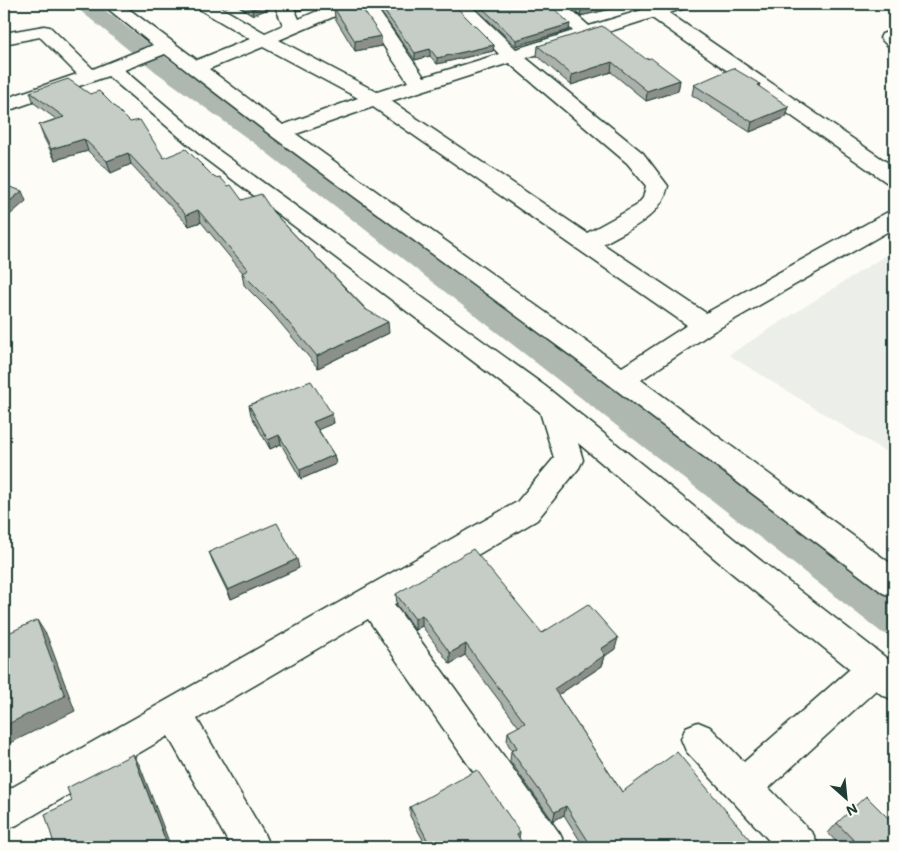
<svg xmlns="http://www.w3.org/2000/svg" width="898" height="851" font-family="Mali,sans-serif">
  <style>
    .built { fill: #eceee9 }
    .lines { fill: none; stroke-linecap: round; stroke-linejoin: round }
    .canal { fill: #aeb8b1; fill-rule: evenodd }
    .minor-casing { stroke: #1f3d34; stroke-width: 3 }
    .minor { fill: #fdfcf7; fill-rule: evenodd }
    .wall { fill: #aab0ab; stroke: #1f3d34 }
    .shaded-wall { fill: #8b908b; stroke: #1f3d34 }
    .building { fill: #c6cdc7; stroke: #1f3d34 }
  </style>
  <rect width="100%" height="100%" fill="#fdfcf7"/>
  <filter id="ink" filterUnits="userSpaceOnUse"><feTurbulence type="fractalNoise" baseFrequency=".02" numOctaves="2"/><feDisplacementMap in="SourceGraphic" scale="10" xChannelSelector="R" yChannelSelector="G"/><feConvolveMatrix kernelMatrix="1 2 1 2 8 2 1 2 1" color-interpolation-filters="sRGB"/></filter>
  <g filter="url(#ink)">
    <path class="built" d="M894,250V457L729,355Z"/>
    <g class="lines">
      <path class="canal" d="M74,4H97L172,62L276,136L894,598V637L881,632L258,146L156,72L77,8Z"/>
      <g class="minor-casing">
        <path id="minor" d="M102,4H122L197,60L250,39L197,8L194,4H215L265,33L283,25L274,4H292L299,19L333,4H374L424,77L499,54L450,4H469L516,49L573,31L545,4H564L589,26L642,10L637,4H688L685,8L669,13L894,167V184L886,182L652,18L526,58L643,153L668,186C661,218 629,229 603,244L706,313L886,213L894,211V228L714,331L641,380L894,566V597L883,593L578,361L273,137L165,54L124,70L218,150L545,386L755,556L894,664V700L882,695L876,690L769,788L813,834L819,847H775L686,751L681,739L686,727L698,722L710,727L744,762L850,669L733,574L578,443L583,460L579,468L537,520L394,604L560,834L566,847H525L368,619L197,719L264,834L270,847H231L168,736L17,825L4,830V792L517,502L554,458L540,412L204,158L108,76L4,112V99L77,74L40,37L4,44V33L44,26L50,27L93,69L153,45ZM356,5L408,82L377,92L279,40L354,8ZM263,47L358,98L283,125L209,69ZM509,63L627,163L646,186L643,198L636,206L587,233L391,101ZM373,107L687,325L622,367L296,134Z
          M894,30V47L887,45L880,38L882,34Z"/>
      </g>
      <use href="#minor" class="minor"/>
    </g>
    <path class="wall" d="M235,4H273V7L253,15Z
      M294,4H329L323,6L297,11Z
      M375,4H453L494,45L493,51L437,64L430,56L415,60Z
      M471,4H549L569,30L516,46Z
      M567,4H633L580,16Z
      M334,8L382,46L355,51L335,18Z
      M538,46L646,59L680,80L678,91L646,101L611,72L571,85L537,56Z
      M760,84L759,87L786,117L750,132L692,95L694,85Z
      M30,92L164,158L215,178L228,186L242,200L273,212L389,333L318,368L272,313L244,285L242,273H243L201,222L189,226L131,164L111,173L88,151L55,160L43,136L39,125L56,119L34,103Z
      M249,405L332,414L334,423L318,429L334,455L336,464L301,479L281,444L270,449L251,415Z
      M209,552L299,568L231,599L213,562Z
      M396,594L542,633L615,649L605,656L602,666L558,695L622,792L756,847H584L564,815L553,821L510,761L511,751H512L507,742L508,732L519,727L465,655L450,664L422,626L415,630L397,605Z
      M410,807L520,832L519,838L524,847H427L410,816Z
      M837,823L894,847H841L828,833Z"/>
    <path class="shaded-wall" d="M226,4H235L226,7Z
      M266,4H273V7L253,15L252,9Z
      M296,4H329L323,6L297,11Z
      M607,4H633L580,16L581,10Z
      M570,24L569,30L516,46V40Z
      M381,36L382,46L355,51V41Z
      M494,45L493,51L437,64V58Z
      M430,49V56L415,60V53Z
      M612,62L611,72L571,85L572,75Z
      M680,80L678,91L646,101L647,91Z
      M789,107L786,117L750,132L752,122Z
      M84,139L88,151L55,160L51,149Z
      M128,153L131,164L111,173L107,161Z
      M22,191L26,201L4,220V206Z
      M198,210L201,222L189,226L186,215Z
      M388,322L389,333L318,368L317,356Z
      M332,414L334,423L315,431L313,422Z
      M279,435L281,444L270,449L268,440Z
      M334,455L336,464L301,479L300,470Z
      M297,559L299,568L231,599L228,590Z
      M422,615V626L415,630V619Z
      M37,620L47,636L75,711L4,746V726Z
      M618,638L615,649L605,656L602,666L552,699L554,689L601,649Z
      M466,644L465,655L450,664V653Z
      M133,754L140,766L171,847H168Z
      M566,806L564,815L553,821L555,812Z"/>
    <path class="building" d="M244,4H266L252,9Z
      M343,4H359L381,36L355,41L334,8Z
      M379,4H453L494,45L437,58L430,49L415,53Z
      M478,4H549L570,24L516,40Z
      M574,4H607L581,10Z
      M602,26L646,59L651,58L680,80L647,91L612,62L572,75L538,46Z
      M733,68L760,84L757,85L789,107L752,122L694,85Z
      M68,79L90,94L99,91L130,122L140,120L164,158L186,149L215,178L220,177L228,186L231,185L242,200L261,194L273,212L365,309L388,322L317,356L270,301L242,273L248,270L198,210L186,215L128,153L107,161L84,139L51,149L39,125L64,117L30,92Z
      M4,185L22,191L4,206Z
      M311,381L332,414L313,422L334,455L300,470L279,435L268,440L249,405Z
      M277,523L297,559L228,590L209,552Z
      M473,549L542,633L588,604L618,638L601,649L605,655L554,689L622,792L677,752L756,847H592L566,806L555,812L511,751L517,748L508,732L525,723L466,644L450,653L422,615L415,619L396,594Z
      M37,620L65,696L4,726V635Z
      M133,754L168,847H55L45,814L72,801L67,788Z
      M477,770L520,832L517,834L524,847H431L410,807Z
      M866,796L894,824V847H860L837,823Z"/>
  </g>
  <rect width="898" height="851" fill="none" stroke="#fdfcf7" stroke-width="20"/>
  <rect x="10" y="10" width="878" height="831" fill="none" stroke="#1f3d34" stroke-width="2" filter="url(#ink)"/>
  <g transform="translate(846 798) rotate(153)" stroke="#fdfcf7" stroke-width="4" paint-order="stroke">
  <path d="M0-4L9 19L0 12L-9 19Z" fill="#1f3d34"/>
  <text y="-8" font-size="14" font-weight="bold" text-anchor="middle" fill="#1f3d34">N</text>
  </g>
</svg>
